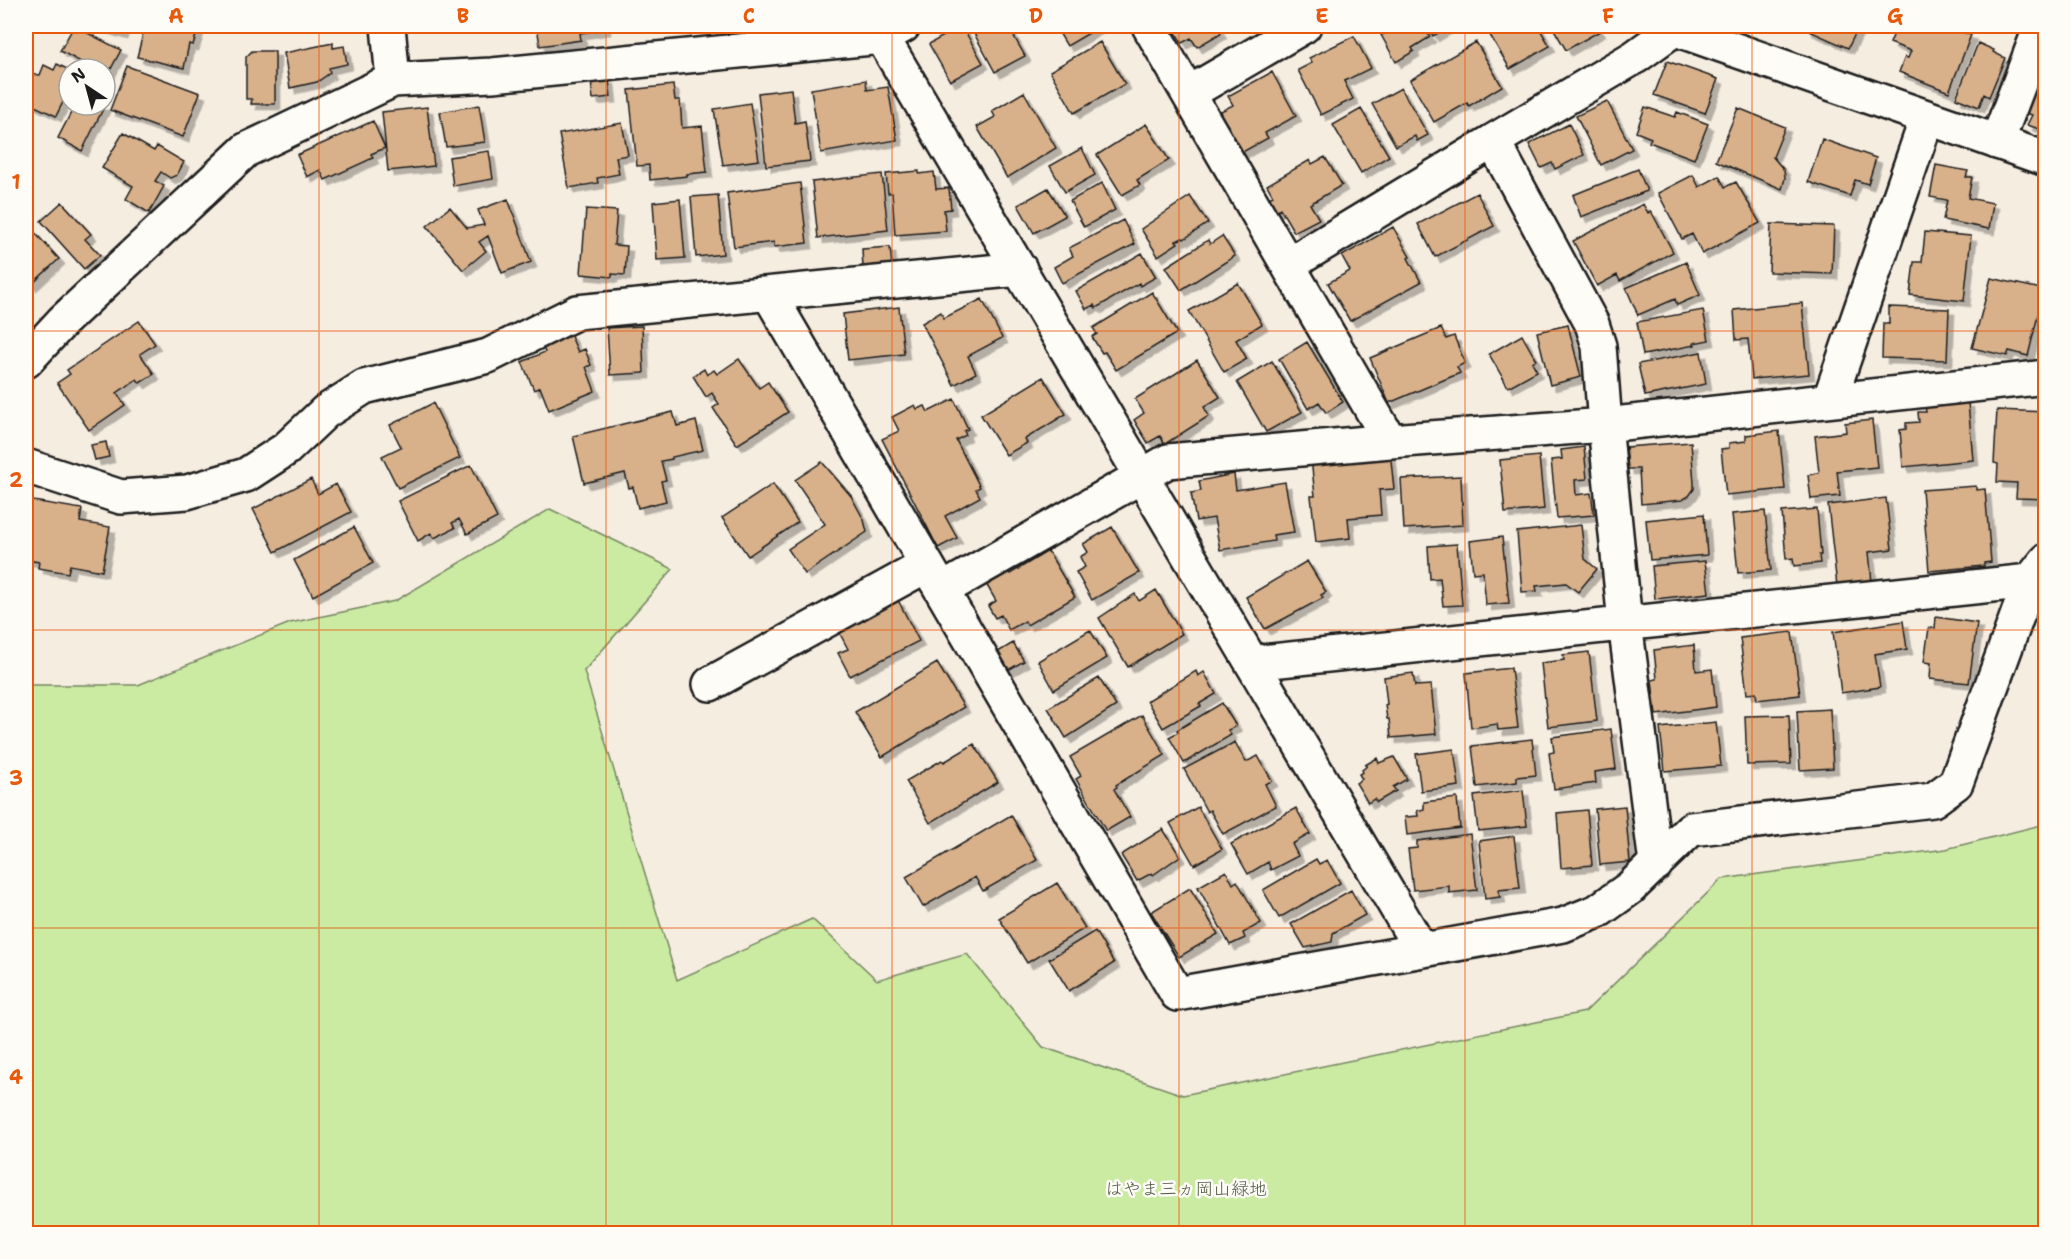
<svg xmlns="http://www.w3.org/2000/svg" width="2071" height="1259" font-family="'Shantell Sans','Klee One',sans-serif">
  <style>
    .green { fill: #cbeba3; stroke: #748460; stroke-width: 1.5 }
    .building { fill: #d8b08a; stroke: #1c1c1c; stroke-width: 1.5; filter: url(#shadow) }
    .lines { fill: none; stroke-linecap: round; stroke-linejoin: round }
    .minor-casing { stroke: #1c1c1c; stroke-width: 38 }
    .tertiary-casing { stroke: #1c1c1c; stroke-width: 38 }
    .minor { stroke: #fdfcf7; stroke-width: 33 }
    .tertiary { stroke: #fdfcf7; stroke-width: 33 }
    .grid { fill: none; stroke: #e8590c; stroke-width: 1.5; stroke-opacity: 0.55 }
    .labels { text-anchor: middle; stroke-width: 5; stroke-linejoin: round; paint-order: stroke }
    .park-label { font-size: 18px; fill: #515a44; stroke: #fdfcf7 }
    .neatline { fill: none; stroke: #e8590c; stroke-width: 2 }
    .grid-label { font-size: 20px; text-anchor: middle; font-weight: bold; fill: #e8590c }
  </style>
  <defs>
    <filter id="shadow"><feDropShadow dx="5.5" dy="5.5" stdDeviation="0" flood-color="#0004"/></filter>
  </defs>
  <rect width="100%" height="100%" fill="#f6ede1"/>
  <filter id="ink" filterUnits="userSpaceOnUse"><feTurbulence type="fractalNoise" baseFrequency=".0167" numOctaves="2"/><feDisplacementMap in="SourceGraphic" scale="12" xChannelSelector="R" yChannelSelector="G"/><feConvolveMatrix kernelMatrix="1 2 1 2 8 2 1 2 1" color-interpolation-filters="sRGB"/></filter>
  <g filter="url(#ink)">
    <path class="green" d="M550,509L673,569L584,671L677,980L812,919L877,980L967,954L1043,1047L1183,1095L1585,1012L1722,879L1946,849L2045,824V1233H26V685H138L290,623L395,601Z"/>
    <path class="building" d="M74,26L121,50L107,76L105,69H94L60,51Z
      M95,26H125L122,34Z
      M145,26H199L193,45L189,44L184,68L137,57Z
      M537,26H605V29L580,33L581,40L540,46Z
      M962,26L983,63L950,81L929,44Z
      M970,26H1008L1025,56L995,72Z
      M1055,26H1101L1067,46Z
      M1169,26H1217L1221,33L1197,47L1191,38L1182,43L1176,33L1174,34Z
      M1381,26H1423L1430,37L1412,48L1414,51L1396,62L1381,35L1386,33Z
      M1427,26H1450L1433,36Z
      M1496,26H1538L1550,46L1510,69L1487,30Z
      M1552,26H1596L1600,31L1566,50Z
      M1809,26H1859L1848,48L1807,30Z
      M1897,26H1946L1971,35L1949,92L1899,72L1905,57L1908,58L1911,51L1890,43Z
      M1354,36L1371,68L1344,81L1353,99L1321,115L1298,70L1312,63L1309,58Z
      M1100,42L1125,84L1074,113L1050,71Z
      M1476,42L1502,86L1469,106L1467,103L1434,122L1410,80Z
      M333,43V48L344,46L347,64L329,68L330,73L317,82L290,88L284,53Z
      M1978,43L1994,50L1993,52L2005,58L1989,97L1984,94L1979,107L1956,98Z
      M252,51H275V104H251L252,99H246V57Z
      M1667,61L1718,79L1705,113L1654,95Z
      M57,64L69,70V90L56,116L26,102L29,97L26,95V76L30,74L40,75L44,65L54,70Z
      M127,66L200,93L183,137L110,110Z
      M1272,72L1296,116L1265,133L1268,138L1239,154L1217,113L1233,105L1228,96Z
      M2037,78L2046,81V131L2027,125L2032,115L2026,113Z
      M609,79L611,97L593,99L591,81Z
      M866,80L867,90L888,87L897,140L821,153L811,89Z
      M673,85L675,100H680L682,128L702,126L707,172L687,174V176L650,180L649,165L637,166L629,90Z
      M1401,88L1428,135L1417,141L1415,136L1396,146L1372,104Z
      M791,89L795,123L805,121L810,161L766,166L758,93Z
      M1024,92L1056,148L1007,178L977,127L995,117L992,111Z
      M1607,101L1632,149L1601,165L1576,116Z
      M750,103L759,160L723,165L714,109Z
      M75,105H105L82,151L58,138Z
      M479,105L485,142L446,147L440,112Z
      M427,107L434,166L388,171L382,112Z
      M1645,107L1675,117L1677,112L1708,124L1694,159L1649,142L1651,138L1636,132Z
      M1738,108L1785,127L1773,157L1784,170L1785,178L1782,189L1716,161Z
      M1361,109L1389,156L1361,173L1333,125Z
      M373,121L385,148L371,154L373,158L325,180L320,170L307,177L297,155Z
      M622,123L628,155L616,157L619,174L597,178L598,183L569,188L559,134Z
      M1146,124L1169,160L1137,180L1140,185L1122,195L1097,155Z
      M1569,124L1584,155L1555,169L1552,163L1541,168L1529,144Z
      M123,133L154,151L157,146L184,162L177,175L170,178L161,172L155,181L164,186L149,213L126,199L133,186L102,168Z
      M1822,139L1876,158L1868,184L1855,180L1850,196L1808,182Z
      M1082,148L1095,175L1065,192L1050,166Z
      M489,151L493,179L453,186L449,157Z
      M1325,157L1342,185L1310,204L1319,219L1294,232L1280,208L1276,211L1269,198L1273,196L1267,185L1310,160L1312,164Z
      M1936,165L1968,171L1966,177H1972L1968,198L1993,203L1989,229L1943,220L1947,200L1930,197Z
      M1638,169L1647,191L1581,217L1573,195Z
      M919,171V174L934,172L936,189L949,188L951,209L944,210L946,231L895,235L892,193H888L886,174Z
      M882,174L888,230L818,238L812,182Z
      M1693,175L1699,187L1719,176L1725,187L1736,182L1760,223L1702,254L1692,234L1682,239L1658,193Z
      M800,183L807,243L774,247V242L734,247L727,193Z
      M1102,183L1115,210L1084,227L1070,201Z
      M1048,188L1065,216L1034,233L1018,205Z
      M1477,193L1494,226L1435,257L1418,224Z
      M718,195L723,254L696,257L691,197Z
      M1190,196L1208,223L1184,239L1183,238L1176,241L1178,243L1158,256L1141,229Z
      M508,199L531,262L502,273L488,236L479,242L486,251L463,270L427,226L450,207L467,228L484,225L478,210Z
      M680,199L685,258L657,260L653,202Z
      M62,202L91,234L85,239L100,255L84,269L41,221Z
      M1643,204L1648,213L1651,211L1673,252L1620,281L1617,275L1597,286L1573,241Z
      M586,209L617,211L614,245L627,246L625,275L612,274V277L581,274Z
      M1123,220L1135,244L1062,283L1054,267L1073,256L1069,248Z
      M26,223L59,259L31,285L26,278Z
      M1771,224L1834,226L1832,274L1769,272Z
      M1393,227L1410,257L1408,258L1421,282L1350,321L1328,283L1350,271L1342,256Z
      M1925,232L1971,236L1964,301L1910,295L1914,262H1922Z
      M1222,236L1235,256L1181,290L1166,267L1208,240L1210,244Z
      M890,247L892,266L863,268L862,249Z
      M1142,253L1156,277L1140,286L1139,283L1096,308L1094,305L1086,309L1076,291Z
      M1686,262L1700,295L1677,305L1675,299L1638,315L1626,288Z
      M1991,278L2046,290V316L2038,315L2028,356L2009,351L2007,356L1972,348Z
      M1238,283L1262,324L1236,340L1247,359L1224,372L1189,311Z
      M1152,292L1177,333L1116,370L1105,352L1102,353L1092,337L1097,334L1093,328Z
      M982,299L1002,338L968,356L976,373L954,385L922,323L941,312L944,318Z
      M1802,303L1809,374L1752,379L1748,339L1736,340L1734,310Z
      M899,307L904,354L848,360L843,314Z
      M1889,307L1949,309L1947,360L1882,358L1883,323L1889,324Z
      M1703,310L1709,340L1694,343L1695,345L1643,355L1637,322Z
      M139,321L155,344L140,354L154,374L140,383L137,379L117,393L125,405L89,430L57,383L70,374L67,370Z
      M1568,325L1581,377L1550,385L1537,332Z
      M642,326L644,373L610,375L607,328Z
      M1441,328L1446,339L1454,336L1465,363L1457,367L1460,373L1389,403L1370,358Z
      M570,334L578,352L585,349L591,365L586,367L595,391L549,410L540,387L534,390L522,362L545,352L542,346Z
      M1522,335L1536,360L1532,362L1537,371L1508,387L1489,354Z
      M1307,342L1343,402L1326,413L1319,402L1308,409L1279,359Z
      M1701,352L1706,384L1645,396L1638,364Z
      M739,359L759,388L768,382L788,412L737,445L713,408L719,404L712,393L706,397L693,376L704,369L707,375L714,370L717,374Z
      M1197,360L1220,397L1204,407L1209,416L1165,444L1160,436L1148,443L1134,420L1144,413L1135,399Z
      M1272,361L1302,412L1266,432L1237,382Z
      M1043,377L1066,414L1025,439L1027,443L1006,455L981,415Z
      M954,399L968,429L964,431L966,435L956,440L980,487L976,489L980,497L945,516L957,538L938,548L882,439L899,431L892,417L915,405L917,409L925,406L928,412Z
      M1968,402L1973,460L1903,467L1900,430L1906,429V423L1919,422L1918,412H1926L1925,406Z
      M433,403L460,458L398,488L382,456L401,447L390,425Z
      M1997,410L2046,412V499L2016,498L2017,483L1997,482L1998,464L1994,463Z
      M673,412L677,426L696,421L703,450L672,457V459L661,461L666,480L661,481L666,501L638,508L633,487L629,488L625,473L584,483L573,436Z
      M1872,420L1877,467L1837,471L1840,496L1811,499L1808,475L1819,473L1815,436L1846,432L1845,423Z
      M1779,431L1785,489L1726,495L1721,449L1729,448V443L1746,441V435Z
      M106,442L109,457L95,460L91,445Z
      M1691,442L1694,483V489L1689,496L1682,500L1641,504L1639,469H1628L1626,447Z
      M1584,447L1587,479L1575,480L1576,495L1591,493L1594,515L1557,518L1551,460L1562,459L1561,450Z
      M1390,451L1394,489L1379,490L1381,515L1348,518L1350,538L1316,542L1311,496H1315L1311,459Z
      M1539,456L1544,509L1505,513L1500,460Z
      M822,462L851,496L864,520L867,532L805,574L788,549L825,524L795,480Z
      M471,465L497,518L467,534L459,519L452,523L455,528L434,538L431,533L418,541L398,501Z
      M1234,474L1236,490L1285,482L1294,532L1273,535L1274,541L1220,550L1214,518L1196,521L1191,493L1201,491L1199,481Z
      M1461,476L1463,525L1404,529L1401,479Z
      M311,479L318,494L336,484L351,512L275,552L253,509Z
      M773,484L798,522L748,556L722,518Z
      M1976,486V490L1985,489L1991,562L1984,563V566L1929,571L1922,490Z
      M1886,498L1892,549L1869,552L1872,582L1837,586L1828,505Z
      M27,500L82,509L80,522L110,527L102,571L70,565L68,573L38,568L39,562L26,560V510Z
      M1817,509L1821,555H1819L1820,563L1794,566L1793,558L1786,559L1782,512Z
      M1765,511L1771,570L1738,573L1732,514Z
      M1704,514L1707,555L1650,560L1646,520Z
      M1581,525L1585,559L1597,569L1578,592L1566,583L1536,586L1537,591L1522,592L1517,532Z
      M354,527L373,563L313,596L294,560Z
      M1112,527L1139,573L1092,600L1076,572L1085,567L1080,557L1088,552L1083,544Z
      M1502,537L1509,603L1486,605L1483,572L1473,573L1470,541Z
      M1457,544L1462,605L1443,606L1440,578L1430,579L1428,546Z
      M1048,551L1075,597L1027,625L1025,621L1009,630L1001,615L995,618L988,606L996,601L985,582L1007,570L1010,574Z
      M1307,561L1326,592L1321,595L1323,598L1265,629L1246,597Z
      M1705,561L1709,593L1655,599L1652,566Z
      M1156,590L1182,634L1128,667L1099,618L1135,594L1139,601Z
      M898,600L919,641L850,676L838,653L848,649L838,630Z
      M1936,617L1977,623L1969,683L1930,679L1931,663L1924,662L1929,628H1935Z
      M1903,621L1907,649L1875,654L1880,687L1841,693L1833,632Z
      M1090,630L1107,658L1054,690L1038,661Z
      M1792,632L1800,695L1757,700L1756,693L1747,694L1740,638Z
      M1013,643L1024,661L1003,673L993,655Z
      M1694,645L1696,671L1712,669L1716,707L1656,715L1652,680L1657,679L1654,650Z
      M1589,652L1597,721L1548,727L1541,663L1564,660L1563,655Z
      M937,663L964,707L882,757L855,712Z
      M1511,668L1518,728L1498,730L1497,724L1471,728L1466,673Z
      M1196,671L1198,676L1204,672L1216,694L1199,704L1201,706L1163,728L1147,701Z
      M1413,673L1415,686L1431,685L1436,734L1391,738L1389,719H1387L1385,705L1387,704L1384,677Z
      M1099,678L1116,706L1066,738L1048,708Z
      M1222,703L1236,726L1228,730L1231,735L1184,763L1169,737L1178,732L1177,730Z
      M1830,709L1833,768L1800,770L1797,711Z
      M1142,715L1165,755L1116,785L1117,787L1114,789L1130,817L1106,831L1076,779L1081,776L1070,757Z
      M1789,715L1791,764L1747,765L1745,716Z
      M1716,722L1721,766L1665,771L1660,728Z
      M1611,729L1616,769L1595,772L1596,783L1554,789L1549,753L1554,752L1552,737Z
      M1532,739L1536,775L1517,777V782L1477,787L1472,746Z
      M1235,742L1246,762L1258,756L1272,781L1265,784L1276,806L1223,834L1210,810L1207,812L1184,769Z
      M974,744L998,782L930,823L906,781L942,760L944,762Z
      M1454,749L1459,786L1421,791L1416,754Z
      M1394,757L1407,779L1393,787L1396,791L1377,802L1374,799L1368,803L1356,783L1362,779L1359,774L1363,772L1362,770L1367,766L1365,765L1377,758L1379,763Z
      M1523,790L1527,826L1478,831L1474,796Z
      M1457,798L1460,828L1407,835L1405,817L1418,816L1417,811L1424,809V802Z
      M1625,806L1630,862L1600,865L1595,809Z
      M1198,807L1222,849L1194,865L1170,823Z
      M1296,808L1310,834L1292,844L1298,856L1271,870L1268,862L1248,874L1231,844Z
      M1587,810L1592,865L1561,868L1557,813Z
      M1011,815L1037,860L983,891L975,877L923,907L906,877Z
      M1163,829L1180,856L1153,875L1152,873L1137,881L1121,855Z
      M1470,834L1477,890L1449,893V886L1413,890L1408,849L1417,848V841Z
      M1514,836L1520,888L1498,890L1500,897L1485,899L1479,841Z
      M1316,859L1319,864L1327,860L1340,883L1279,918L1263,890Z
      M1226,871L1233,884L1237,881L1261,923L1243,933L1245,938L1230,945L1198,887Z
      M1057,883L1085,928L1027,963L999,918Z
      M1190,888L1218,934L1179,957L1151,912Z
      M1351,890L1365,915L1333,933L1332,942L1305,948L1291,924Z
      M1095,931L1114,963L1069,991L1049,959Z"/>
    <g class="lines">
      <g class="minor-casing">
        <path id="minor" d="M388,26L393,80L492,75L882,37L903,26
          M1149,26L1390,441
          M882,37L1421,949
          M1189,93L1304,26
          M1997,142L2041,26
          M1288,265L1493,141
          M769,294L1177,994L1563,925L1598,911L1630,888L1691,829L1933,800L1956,783L2030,581L2046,561
          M26,361L63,321L246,150L393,80
          M1830,399L1927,118
          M26,466L121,497L187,492L246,475L286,449L325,412L364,387L488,356L577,312L1020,269
          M942,590L1168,461L1390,441L1605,425L2046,377
          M1252,663L2030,581
          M710,684L927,565
          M1656,864L1625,623L1605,425L1599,346L1592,324L1493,141L1635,57L1674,29"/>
      </g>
      <g class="tertiary-casing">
        <path id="tertiary" d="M1667,26L2046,159"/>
      </g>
      <use href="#minor" class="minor"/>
      <use href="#tertiary" class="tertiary"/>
    </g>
  </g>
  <path class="grid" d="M319,26V1234M606,26V1234M892,26V1234M1179,26V1234M1465,26V1234M1752,26V1234M26,331H2046M26,630H2046M26,928H2046"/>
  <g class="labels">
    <g class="park-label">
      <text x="1186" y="1195">はやま三ヵ岡山緑地</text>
    </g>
  </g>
  <rect width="2071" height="1259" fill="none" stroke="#fdfcf7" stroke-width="66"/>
  <g transform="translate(87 87) rotate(324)"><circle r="28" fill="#fdfcf7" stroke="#a3a29f" stroke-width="1.5"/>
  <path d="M0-4.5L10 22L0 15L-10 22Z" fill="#1c1c1c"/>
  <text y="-9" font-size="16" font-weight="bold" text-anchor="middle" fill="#1c1c1c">N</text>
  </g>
  <rect x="33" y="33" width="2005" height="1193" class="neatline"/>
  <g class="grid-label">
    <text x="176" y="23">A</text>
    <text x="463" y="23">B</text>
    <text x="749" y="23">C</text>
    <text x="1036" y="23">D</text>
    <text x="1322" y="23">E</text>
    <text x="1608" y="23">F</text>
    <text x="1895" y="23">G</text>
    <text x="16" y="189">1</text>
    <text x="16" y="487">2</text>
    <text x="16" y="785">3</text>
    <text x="16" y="1084">4</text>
  </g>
</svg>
